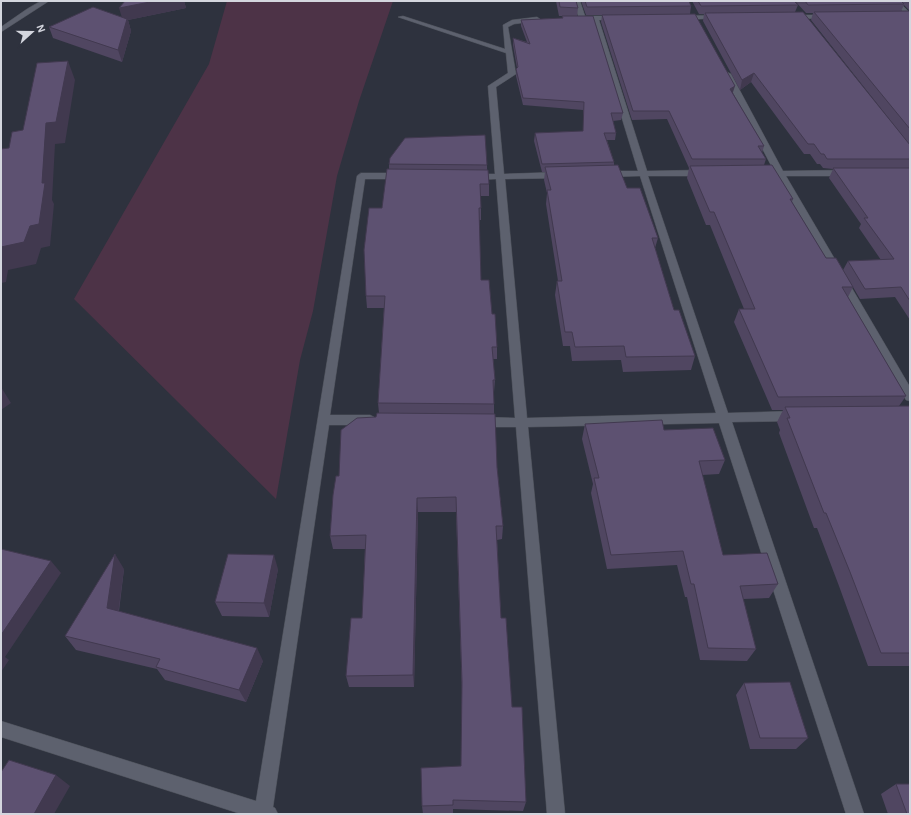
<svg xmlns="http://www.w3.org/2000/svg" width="911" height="815" font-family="'Alegreya Sans',sans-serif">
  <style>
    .green { fill: #4d3347 }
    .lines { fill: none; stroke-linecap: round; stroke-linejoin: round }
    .minor-casing { stroke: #4b4f58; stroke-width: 1 }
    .minor { fill: #5d616e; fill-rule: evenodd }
    .wall { fill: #504661; fill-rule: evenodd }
    .shaded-wall { fill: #41394f }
    .building { fill: #5d5171; stroke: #41394f }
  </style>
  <rect width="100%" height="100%" fill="#2e323e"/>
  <path class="green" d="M227,1H393L359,101L337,176L313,311L300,360L276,499L74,299L209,64Z"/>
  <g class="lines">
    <g class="minor-casing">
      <path id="minor" d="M41,1H49L1,32V27L27,9Z
        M574,1H580L585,16H617L620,18L617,20H599L647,171L703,170L707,173L703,176H648L728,413L796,411L800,413L802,416L800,419L796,421L732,422L864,814H846L719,423L528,427L565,814H547L516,427H480L476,425L474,422L476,419L480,417L515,418L496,179L473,180L469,177L473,174H495L488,86L508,73L506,53L398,17L403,16L505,49L503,25L512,20L537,17L540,19L537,21L514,24L508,27L516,74L496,87L504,174L561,172L565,175L561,178L505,179L527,418L716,413L640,176L605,177L601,174L605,171H638L592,20L575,19V17L578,16Z
        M891,1H898L910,13V18Z
        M719,15L722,17L721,18L681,20L678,18L681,16Z
        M791,15H829L832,17L829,19L789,18L788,17Z
        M724,72H727L731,74L783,171L847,170L851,173L847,176H786L910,387V401L906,400L777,176L761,177L757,174L761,171H774L723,74Z
        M361,173H403L407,176L403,179H365L330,415H370L374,417L376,420L374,423L370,425H329L273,807L275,808L278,814H241L1,737V721L256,801L357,176Z"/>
    </g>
    <use href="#minor" class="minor"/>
  </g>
  <path class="wall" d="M125,1H184L186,8L128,20L131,31L122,62L53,38L49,27L122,17Z
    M556,1H576L578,8L577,16L623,113L621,120L613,121L616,133L615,140H607L614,162V165L627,188L658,238L655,248L674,310L695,356L691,370L623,372L621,360L572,361L570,346H563L555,295L557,281H558L546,204L547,193L544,180L545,172H542L534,141L535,133L583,131V110L523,105L516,76L517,68L513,45V38L527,42L521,26V20L562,18V16H566H559Z
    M581,1H689L691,6L690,14L733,93L764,146L762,153L766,159L764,165L793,199L792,202L826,258L843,270L848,261L881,260L859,228L861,224L829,178L833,169L823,168L820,164H817L810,154H804L751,82L740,90L703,21L704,14H699L692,1H794L798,5L795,12L905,139L811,20L813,13H806L795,1H910V320L895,297L860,299L853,287L848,297L906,396L899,406H910V666H868L839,586L817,528H814L779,433L780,430L777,422L783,410H772L734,322L739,309H744L710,225H706L687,178L689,168L667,119L632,120L601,22L602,15H586ZM904,5L910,11H901Z
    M389,164L487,165V170L489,184V196H480L481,208V220H479L481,280L492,314L497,347V359H493L495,380L494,392V414L497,467L503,526L502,539L497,540L501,618L512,707L526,802L523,811L453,809V814H423L422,806L461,766L462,693L456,512H418L414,687H349L346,676L362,618L365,549H333L330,536L339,476L379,413L378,403L384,308H367L366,296L389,169Z
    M585,424L664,430L725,460L719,474L702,475L723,555L778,584L769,598L743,599L756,649L747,661L700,660L687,597H685L677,565L607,569L591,493L593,484L582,439Z
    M124,569L119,611L263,661L246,702L165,680L157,669L76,650L65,636Z
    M278,569L269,617L222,616L215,602Z
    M744,683L808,738L796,749H750L736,695Z
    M896,784L910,814H888L881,794Z"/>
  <path class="shaded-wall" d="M155,1H184L186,8L128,20L131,31L122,62L118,50L123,21L119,8Z
    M68,61L75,80L65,143L55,144L52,200L54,204L50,246L41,248L36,264L8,270L6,282L1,283V247L30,226L42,183L46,123Z
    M754,73L751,82L740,90L742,80Z
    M735,86L732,95L730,89Z
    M1,387L11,403L1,410Z
    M417,498L418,512L414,687L413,675Z
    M115,554L124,569L117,622L107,608Z
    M274,555L278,569L269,617L264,603Z
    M51,561L61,573L5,657L9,660L1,672V635Z
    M257,648L263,661L246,702L239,690Z
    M56,775L70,786L54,814H34Z"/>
  <path class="building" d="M125,1H155L119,8Z
    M559,1H576L578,8L560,7Z
    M585,1H689L691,6L587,7Z
    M698,1H794L798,5L701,6Z
    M805,1H901L904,4L808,5Z
    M93,7L127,19L118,50L49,27Z
    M910,11V129L814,12Z
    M803,12L910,145V159H827L824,154H821L814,144H808L754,73L742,80L705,13Z
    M695,14L735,86L730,89L764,146H758L766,159H692L669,111H633L602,15Z
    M562,16H593L623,113H611L616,133H604L614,162L542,164L535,133L583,131L584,102L523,98L516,69L518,67L513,38L530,44L521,20L563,18Z
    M68,61L56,122L46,123L42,183H45L39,224L30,226L24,242L1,247V149L9,148L12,132L23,130L37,63Z
    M485,135L487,165L389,164L390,158L405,138Z
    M618,165L627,188H640L658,238H652L674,310H679L695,356L626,357L624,346L575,347L572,332H565L557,281H562L547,190H551L545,167Z
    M772,165L793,199H790L826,258H836L853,287H842L906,396L778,397L739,309H755L714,212H710L690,166Z
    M833,168H910V301L901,287L865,289L848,261L894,259L864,218H868Z
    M387,169L488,170L489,184H480L481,208H479L481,280H489L492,314H495L497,347H492L495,380H493L494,404L378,403L385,296H366L364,250L369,208H382Z
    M910,406V653H881L850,572L826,513H824L787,418H790L785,407Z
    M377,413L495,414L497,467L503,526H496L501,618H506L512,707H522L526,802L453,800V805L422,806L421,768L461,766L462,682L456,497L417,498L413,675L346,676L351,618H362L366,535L330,536L333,495L336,476H339L341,430L357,418L376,417Z
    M662,420L664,430L713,428L725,460L699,461L723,555L767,553L778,584L740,586L756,649L708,648L694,584H691L683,551L611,555L594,478H599L585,424Z
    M1,549L51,561L1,635Z
    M115,554L107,608L257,648L239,690L156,667L160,659L65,636Z
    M228,554L274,555L264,603L215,602Z
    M790,682L808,738H760L744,683Z
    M9,760L56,775L34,814H1V772Z
    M896,784H910V814H907Z"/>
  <rect width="911" height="815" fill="none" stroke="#d4d6de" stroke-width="4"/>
  <g transform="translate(32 32) rotate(69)" stroke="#2e323e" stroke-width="3" paint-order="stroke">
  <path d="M0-3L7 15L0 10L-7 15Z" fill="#d4d6de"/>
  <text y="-6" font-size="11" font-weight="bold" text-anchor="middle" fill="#d4d6de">N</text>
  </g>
</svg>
